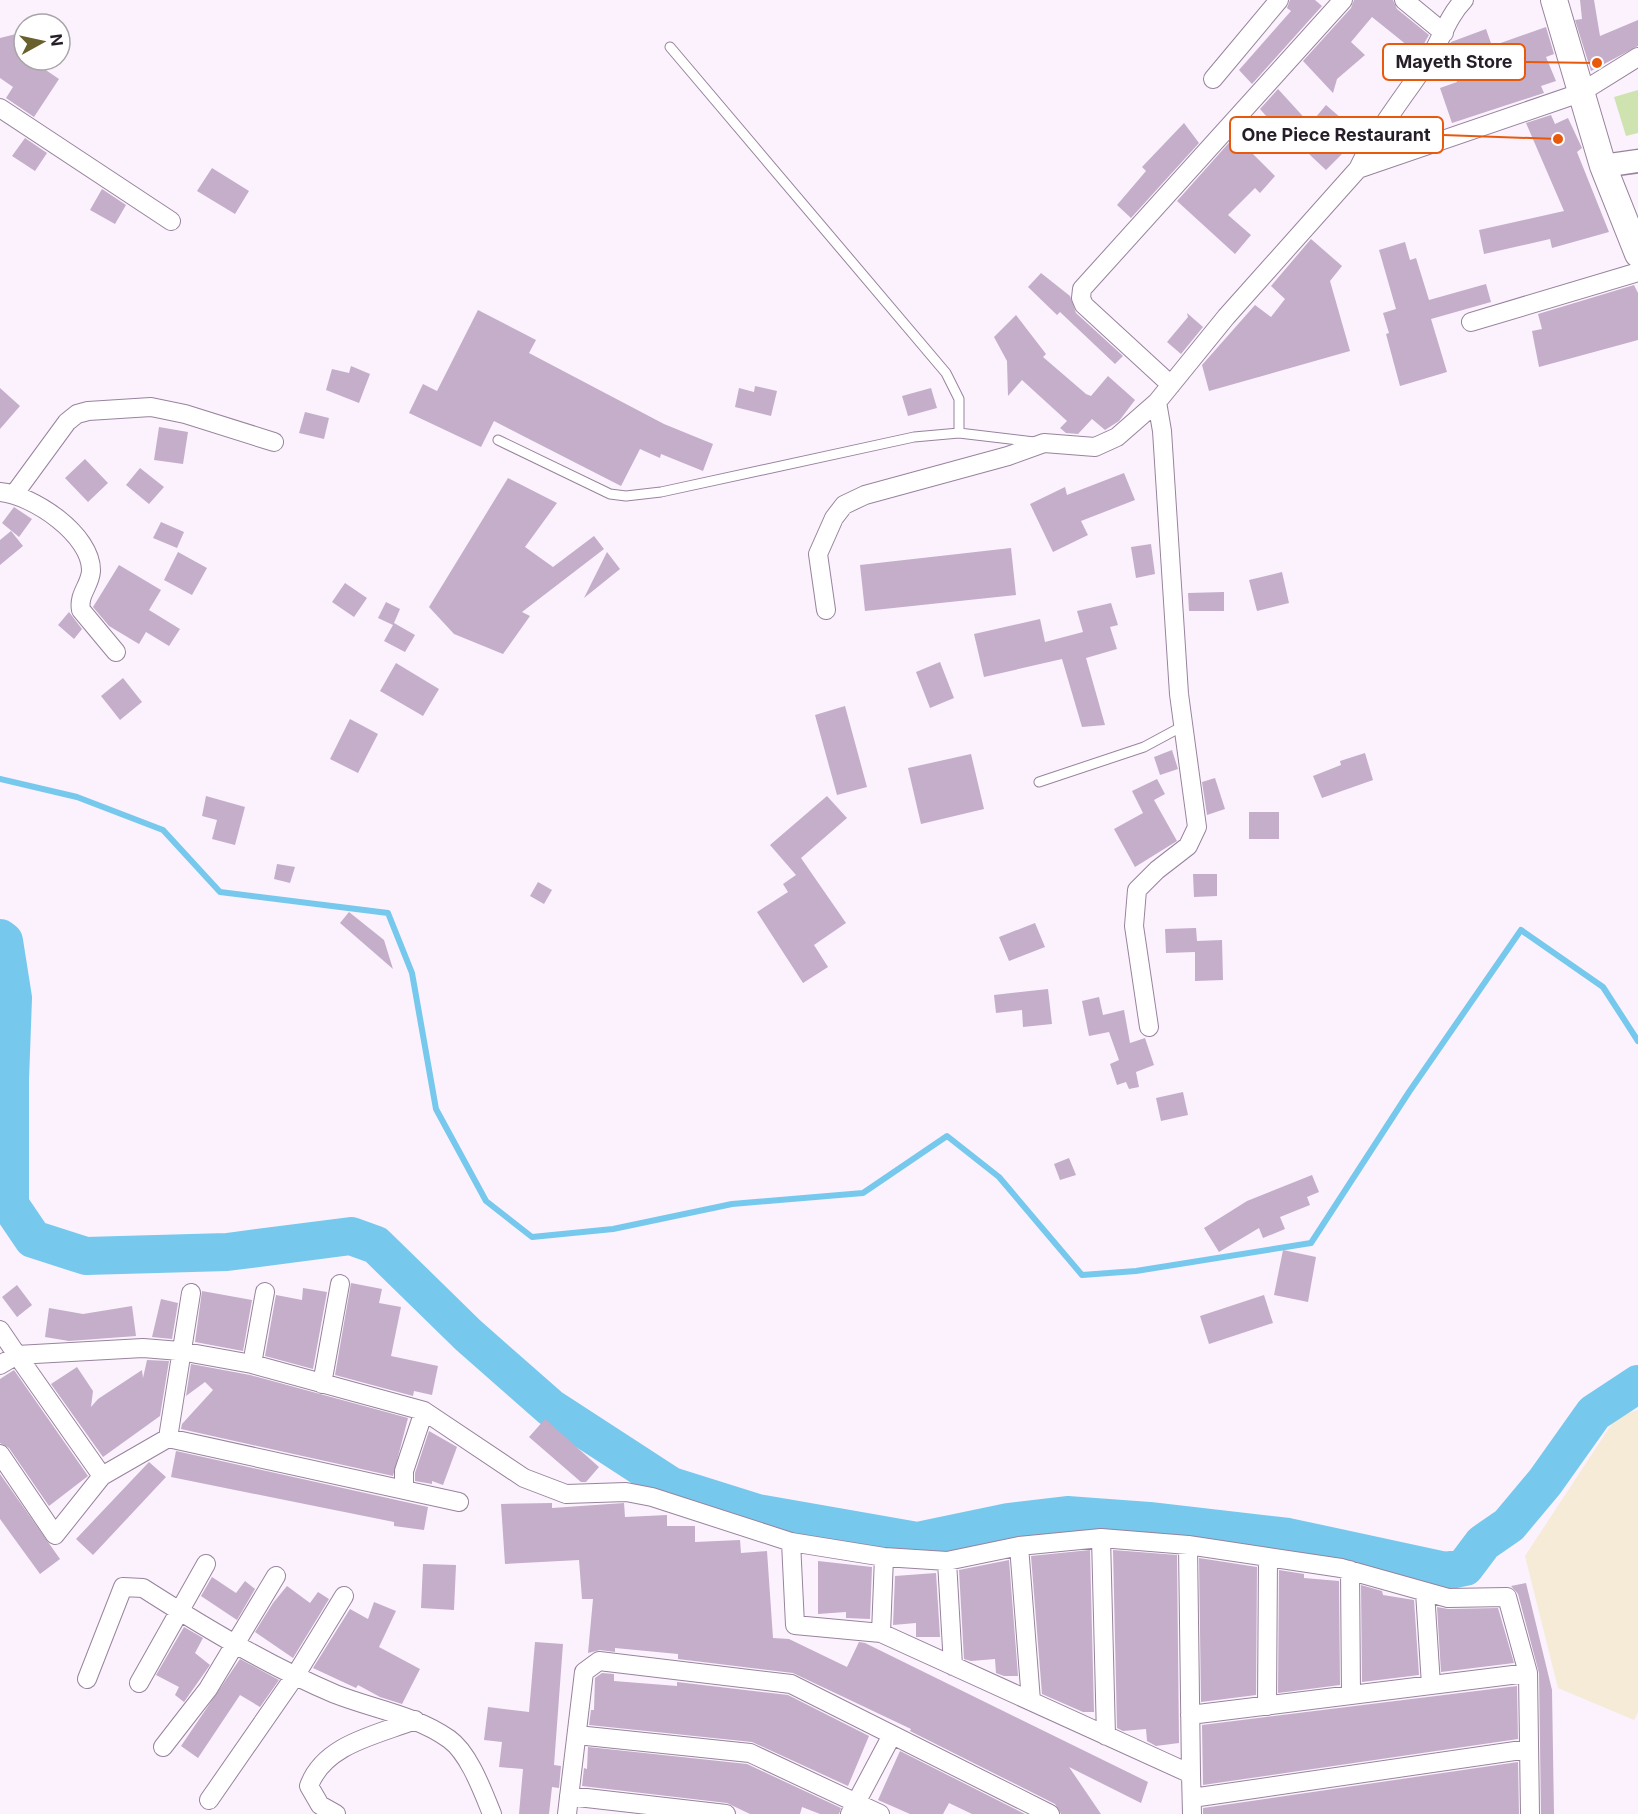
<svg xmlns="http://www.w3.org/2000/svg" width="1638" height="1814" font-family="Inter,sans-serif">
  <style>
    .industrial { fill: #f5ebd6 }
    .green { fill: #cee3b0 }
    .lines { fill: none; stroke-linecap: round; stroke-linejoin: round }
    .stream { stroke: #76c8ec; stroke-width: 6 }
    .river { stroke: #76c8ec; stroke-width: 38 }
    .building { fill: #c4aec9 }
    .service-casing { stroke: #98839d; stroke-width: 11 }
    .minor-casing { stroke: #98839d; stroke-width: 20 }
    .tertiary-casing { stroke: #98839d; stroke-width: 25 }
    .secondary-casing { stroke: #98839d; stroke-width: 28 }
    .service { stroke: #fff; stroke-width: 9 }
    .minor { stroke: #fff; stroke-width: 18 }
    .tertiary { stroke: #fff; stroke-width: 22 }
    .secondary { stroke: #fff; stroke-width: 26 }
    .leader { fill: none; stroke: #e8590c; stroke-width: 2 }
    .callout-dot { fill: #e8590c; stroke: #fff; stroke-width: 2 }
    .callout { fill: #fff; stroke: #e8590c; stroke-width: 2 }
    .callout-label { font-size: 18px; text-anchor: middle; font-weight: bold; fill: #251d27 }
  </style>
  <rect width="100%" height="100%" fill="#fbf2fe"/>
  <path class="industrial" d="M1638,1410V1712L1634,1720L1558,1688L1525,1556L1617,1416Z"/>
  <path class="green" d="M1638,90V133L1626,136L1614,97Z"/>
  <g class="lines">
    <path class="stream" d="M0,779L77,797L163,830L220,892L388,913L412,973L436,1109L486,1201L532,1237L613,1229L732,1204L863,1193L947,1136L999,1177L1082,1275L1136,1271L1311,1243L1409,1092L1521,930L1603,987L1638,1041"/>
    <path class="river" d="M0,938L4,941L13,998L10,1080V1205L33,1239L86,1256L227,1252L351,1236L376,1245L468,1335L551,1408L671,1486L757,1513L917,1541L1008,1522L1067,1515L1149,1521L1288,1537L1446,1571L1465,1567L1483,1543L1509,1525L1545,1482L1594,1413L1638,1384"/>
  </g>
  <path class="building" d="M1290,0H1315L1322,6L1252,84L1239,70L1291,11L1287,8Z
    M1354,0H1393L1397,9L1429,35L1418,54L1372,17L1351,42L1365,55L1337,79L1333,93L1303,61L1351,8Z
    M1580,0H1594L1600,36L1638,20V46L1591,71L1575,20L1582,19Z
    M1546,27L1554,54L1546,57L1556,81L1541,86L1544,93L1452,123L1440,88L1457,82L1448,47L1451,42L1486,29L1492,46Z
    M24,32V60H31L59,79L34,117L6,98L13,87L0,78V38Z
    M1278,89L1310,124L1326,105L1357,132L1343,150L1342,154L1326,170L1276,123L1274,125L1260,109Z
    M1551,115L1555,124L1568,118L1582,148L1577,152L1609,232L1552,248L1550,239L1484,254L1479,230L1564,211L1526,123Z
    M1184,123L1199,143L1131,218L1117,205L1146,171L1142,167Z
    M1235,136L1275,176L1260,193L1255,188L1228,215L1251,235L1235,254L1177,201Z
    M25,138L47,153L35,171L12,156Z
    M212,168L249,191L235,214L197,191Z
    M102,189L126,205L115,224L90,210Z
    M1311,239L1342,266L1330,281L1350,351L1209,391L1202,365L1255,305L1271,317L1285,299L1271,286Z
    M1405,242L1410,260L1416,258L1429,300L1486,284L1491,302L1431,319L1447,372L1400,386L1386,334L1389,333L1383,313L1396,309L1379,250Z
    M1041,273L1070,296L1076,313L1123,356L1115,364L1060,312L1057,315L1028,287Z
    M1634,285L1638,293V340L1539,367L1532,331L1542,329L1538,314Z
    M478,310L536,340L529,353L664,424L713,444L703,471L661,454L660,458L640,449L621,486L494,421L481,447L409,413L423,384L437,391Z
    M1187,313L1203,327L1181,354L1167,342L1188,317Z
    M1016,315L1046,354L1043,357L1086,394L1091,396L1108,376L1135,400L1119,421L1105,430L1092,419L1078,434L1066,433L1060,428L1067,421L1022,380L1008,396L1007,361L994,337Z
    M351,366L370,374L359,403L326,390L332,369L349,373Z
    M755,386L777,391L771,416L735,407L739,388L754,392Z
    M0,388L20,406L0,429Z
    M931,388L937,408L908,416L902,396Z
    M305,412L329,418L324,439L299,433Z
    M159,427L188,432L183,464L154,460Z
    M85,459L108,483L88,502L65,478Z
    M140,468L164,487L149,504L126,485Z
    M1124,473L1135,500L1081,521L1088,535L1053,552L1030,504L1065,487L1067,495Z
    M508,478L557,503L525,547L553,567L594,536L604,549L522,612L530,616L503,654L454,634L429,607Z
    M14,507L32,519L19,537L2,523Z
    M161,522L184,532L177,548L153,538Z
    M11,531L23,546L0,565V540Z
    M1151,544L1155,574L1136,578L1131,547Z
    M1011,548L1016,595L865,611L860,565Z
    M178,552L207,568L192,595L164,580Z
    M607,552L620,569L584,598Z
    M119,565L161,590L149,610L180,629L169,646L146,632L139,644L109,626L93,607Z
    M1282,572L1289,603L1257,611L1249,580Z
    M345,583L367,598L354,617L332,602Z
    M1224,592V611H1189L1188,593Z
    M386,602L400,609L394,623L415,635L405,652L384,641L393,625L378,618Z
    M1111,603L1118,625L1110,627L1117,649L1086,658L1105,725L1082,727L1062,659L984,677L974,634L1040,619L1045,642L1083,632L1077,611Z
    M69,612L82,629L74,639L58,625Z
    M940,662L954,698L930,708L916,672Z
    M396,663L439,689L423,716L380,691Z
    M123,678L142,702L120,720L101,696Z
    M845,706L867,787L837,795L815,715Z
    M350,719L378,734L358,773L330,759Z
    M1172,750L1178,769L1160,775L1154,757Z
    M1365,753L1373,780L1322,798L1313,776L1341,765L1340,761Z
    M971,754L984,809L921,824L908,768Z
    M1215,778L1225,809L1207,815L1202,782Z
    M1157,779L1165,794L1154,800L1177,841L1135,867L1114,829L1143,813L1132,791Z
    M206,796L245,807L235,845L212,839L217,820L202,816Z
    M827,796L847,818L801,858L846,923L814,945L828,967L803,983L757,912L788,892L783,884L796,875L770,845Z
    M1249,812H1279V839H1249Z
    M277,864L295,867L290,883L274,879Z
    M1193,874H1217V896L1194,897Z
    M538,882L552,890L544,904L530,896Z
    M349,912L384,940L393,969L340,923Z
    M1035,923L1045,947L1009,961L999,937Z
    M1196,928L1197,941L1222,940L1223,980L1195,981V952L1166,953L1165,929Z
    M1048,989L1052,1024L1023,1027L1022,1010L996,1013L994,995Z
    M1099,997L1103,1015L1124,1010L1130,1043L1145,1038L1154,1065L1136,1072L1139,1087L1129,1089L1126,1082L1117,1085L1110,1064L1119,1060L1109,1032L1089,1036L1082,1001Z
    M1183,1092L1188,1115L1161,1121L1156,1098Z
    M1069,1158L1076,1175L1060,1180L1054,1164Z
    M1312,1175L1319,1192L1307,1197L1310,1205L1280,1217L1285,1229L1263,1238L1259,1228L1219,1252L1204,1228L1247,1201Z
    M1283,1250L1316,1257L1308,1302L1274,1295Z
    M351,1283L382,1289L379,1303L401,1307L391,1356L438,1366L432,1395L414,1391L413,1396L335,1375Z
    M17,1285L32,1305L17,1317L2,1297Z
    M303,1288L327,1292L313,1369L265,1356L276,1295L302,1300Z
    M202,1291L252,1300L243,1351L195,1342Z
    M1264,1295L1273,1323L1209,1344L1200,1316Z
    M161,1299L178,1303L172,1339L152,1337Z
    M132,1306L136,1336L69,1341L45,1337L49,1308L83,1314Z
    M147,1360L169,1361L160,1416L103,1457L51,1384L77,1367L93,1391L91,1407L98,1399L142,1370L143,1378Z
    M191,1364L250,1375L408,1418L393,1476L181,1429L182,1424L213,1390L205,1382L186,1396Z
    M14,1370L88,1476L49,1506L9,1448L0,1443V1379Z
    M545,1419L599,1467L586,1482H581L529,1437Z
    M429,1431L457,1447L443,1485L432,1481V1484L415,1481V1473Z
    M176,1451L428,1507L424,1530L394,1526V1522L171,1477Z
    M149,1462L166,1477L93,1555L76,1539Z
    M0,1474L60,1559L40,1574L0,1519Z
    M552,1503V1508L624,1503L625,1517L667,1515V1526H695V1542L740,1540L741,1553L767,1551L773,1638L789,1639L847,1667L859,1642L865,1643L1148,1782L1141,1803L1069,1767L1101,1814H1061L1055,1804L910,1731L911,1729L793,1673L678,1659V1654L615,1648V1652L600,1650L588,1653L593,1599H582L579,1560L505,1564L501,1504Z
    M1090,1550L1094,1712H1083L1042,1694L1031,1556Z
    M1113,1550L1177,1555L1179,1743L1156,1746L1147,1741L1146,1729L1123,1731L1117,1728Z
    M1199,1558L1257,1567L1256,1695L1201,1702Z
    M1009,1560L1018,1676H1004L996,1673L995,1659L971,1661L964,1659L959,1570Z
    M818,1561L872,1567L870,1619L846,1618V1612L818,1614Z
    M423,1564L456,1565L454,1610L421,1608Z
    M1279,1570L1304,1574V1578L1339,1581L1340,1685L1278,1693Z
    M936,1573L940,1637H916V1623L893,1625L895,1576Z
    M212,1577L236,1593L245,1581L255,1589L237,1620L201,1596Z
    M1526,1583L1552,1690L1554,1814H1541L1539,1673L1518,1594L1511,1586Z
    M1361,1585L1382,1591L1383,1595L1414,1600L1419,1675L1362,1682Z
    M287,1586L310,1603L318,1592L329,1599L293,1658L255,1632L273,1603Z
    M374,1602L396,1611L379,1647L420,1669L402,1704L380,1697L358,1685L356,1688L313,1668L350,1609L368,1619Z
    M1437,1607L1448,1609L1498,1608L1514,1663L1441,1672Z
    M184,1627L203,1638L195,1653L210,1665L184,1702L175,1695L179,1687L156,1675Z
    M535,1642L563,1644L554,1765L561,1766L559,1788L552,1787L549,1814H519L523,1769L499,1767L502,1742L484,1740L488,1707L529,1712Z
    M240,1659L279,1680L260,1707L240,1695L198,1758L181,1746Z
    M602,1673L614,1674V1681L677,1686V1682L788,1695L869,1736L848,1786L752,1742L589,1725L591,1710H594L595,1678Z
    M1517,1686L1518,1739L1203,1785L1202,1725Z
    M588,1747L747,1764L841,1808L839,1814H820L802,1807L800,1814H750L727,1803L582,1786L584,1768L587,1769Z
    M900,1751L1025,1814H972L949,1803L943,1814H910L878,1800Z
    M1518,1762L1519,1814H1203V1808Z"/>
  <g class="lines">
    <g class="service-casing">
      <path id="service" d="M670,47L946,373L959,399V433
        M498,440L610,494L626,496L661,492L914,437L959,433L1034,442
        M1039,782L1144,747L1183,726"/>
    </g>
    <g class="minor-casing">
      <path id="minor" d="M1404,0L1444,33
        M1213,79L1279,0
        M0,108L171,221
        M1358,169L1580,93L1638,57
        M1471,322L1638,272
        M1171,385L1084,305L1081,298L1082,289L1343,0
        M0,492C33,495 92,535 91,571C90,586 78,594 81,610L116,652
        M15,493L67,422L77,414L88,411L151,407L185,414L274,442
        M826,610L818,554L834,518L844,505L865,495L1008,456L1044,443L1095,447L1117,437L1157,402L1226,317L1358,169C1377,129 1405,96 1429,59C1441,40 1448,16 1464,0
        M1149,1027L1134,926L1137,890L1157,870L1188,846L1197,827L1179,694L1162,431L1157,402
        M0,1330L17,1355L143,1348L180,1351L252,1364L424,1411L524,1478L566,1494L626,1492L652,1497L791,1542L884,1557L947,1561L1019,1546L1101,1538L1188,1545L1341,1568L1448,1598L1507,1597L1528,1673L1530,1814
        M252,1364L265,1292
        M0,1365L17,1355L102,1476
        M322,1384L340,1284
        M168,1438L191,1293
        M0,1454L55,1535L102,1476L168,1438L459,1502
        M404,1488V1471L424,1411
        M1101,1538L1106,1736
        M791,1542L795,1625L881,1633L1191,1774L1192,1814
        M1188,1545L1191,1774
        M1019,1546L1031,1701
        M947,1561L953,1666
        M1350,1570L1351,1695
        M1425,1592L1431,1685
        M881,1633L884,1557
        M87,1679L123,1587L143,1588C204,1627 267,1665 335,1694C373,1709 415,1715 449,1739C469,1753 483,1792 492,1814
        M139,1683L206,1564
        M1267,1706L1268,1557
        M1190,1715L1528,1673
        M577,1735L750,1753L880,1814
        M163,1747L208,1689L276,1576
        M569,1796L726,1814
        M1192,1798L1529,1749
        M209,1800L295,1676L344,1596
        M336,1814L320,1805L309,1786C324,1744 377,1735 415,1720
        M567,1814L584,1672L599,1661L791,1684L1050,1814
        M850,1814L892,1735"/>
    </g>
    <g class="tertiary-casing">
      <path id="tertiary" d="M1603,166L1638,161"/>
    </g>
    <g class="secondary-casing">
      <path id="secondary" d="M1554,0L1603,166L1638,254"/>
    </g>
    <use href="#service" class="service"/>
    <use href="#minor" class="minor"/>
    <use href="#tertiary" class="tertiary"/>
    <use href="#secondary" class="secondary"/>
  </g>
  <path class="leader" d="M1597 63L1525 62M1558 139L1443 135"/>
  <g class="callout-dot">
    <circle cx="1597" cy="63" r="6"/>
    <circle cx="1558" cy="139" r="6"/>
  </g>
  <g class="callout">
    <rect x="1383" y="44" width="142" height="36" rx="6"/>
    <rect x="1230" y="117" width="213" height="36" rx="6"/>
  </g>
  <g class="callout-label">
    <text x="1454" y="68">Mayeth Store</text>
    <text x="1336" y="141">One Piece Restaurant</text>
  </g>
  <g transform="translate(42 42) rotate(82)"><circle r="28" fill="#ffffff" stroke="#a8a5a9" stroke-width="1.5"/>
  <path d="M0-4.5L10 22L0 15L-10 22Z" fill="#69602d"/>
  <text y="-9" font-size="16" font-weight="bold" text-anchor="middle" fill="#251d27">N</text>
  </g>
</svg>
